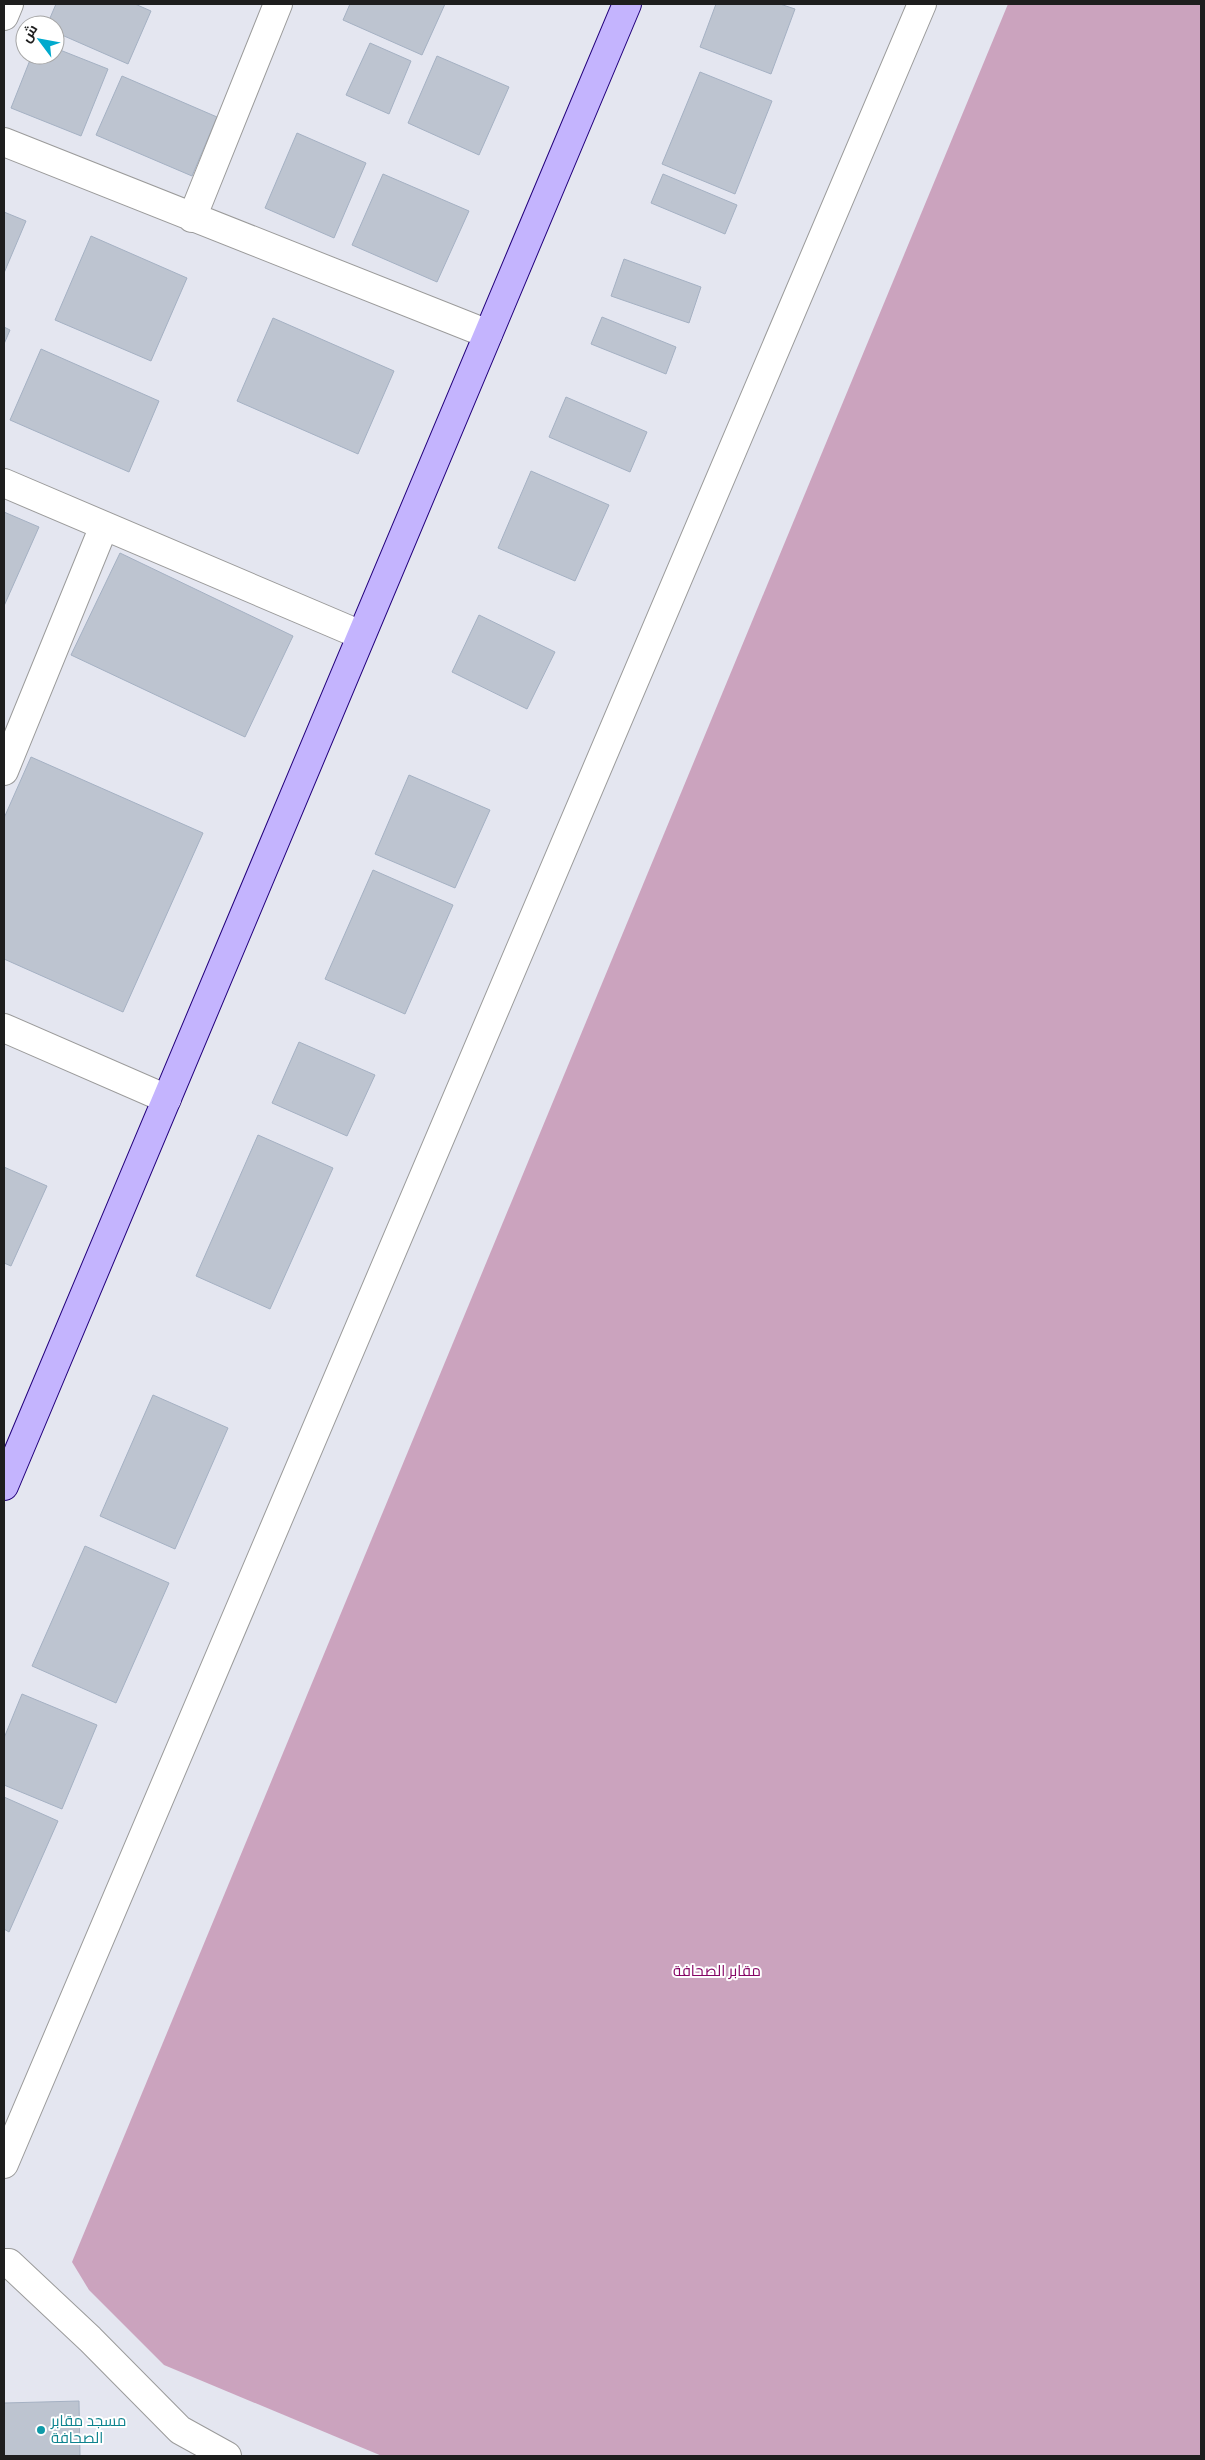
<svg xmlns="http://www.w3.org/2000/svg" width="1205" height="2460" font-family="Karla,Cairo,sans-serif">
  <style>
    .cemetery { fill: #cba3be }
    .building { fill: #bdc4d0; stroke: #a5b1c3 }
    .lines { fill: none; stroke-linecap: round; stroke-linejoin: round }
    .street-casing { stroke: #9b9b9b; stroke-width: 30 }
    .secondary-casing { stroke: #22007b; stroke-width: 30 }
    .street { stroke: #fff; stroke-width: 28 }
    .secondary { stroke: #c4b4fe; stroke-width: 28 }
    .culture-dot { fill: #0f9aa8; stroke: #fff; stroke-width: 2 }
    .labels { text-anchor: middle; stroke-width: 4; stroke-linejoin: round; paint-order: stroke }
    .park-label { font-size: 15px; fill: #850464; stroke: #fff }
    .culture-label { font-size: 15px; fill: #0d838f; stroke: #fff; text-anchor: start }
  </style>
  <rect width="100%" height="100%" fill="#e4e6f0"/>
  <path class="cemetery" d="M1008,4H1201V2456H382L164,2365L89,2290L72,2262Z"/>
  <path class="building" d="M56,4H135L151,11L128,64L55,32V25H47Z
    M350,4H445L422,55L343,20Z
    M716,4H780L795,9L771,74L700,47Z
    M370,43L411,61L389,114L346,95Z
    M55,48L108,69L81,136L11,108L32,55H55Z
    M437,56L509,87L479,155L408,123Z
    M700,72L772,101L735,194L662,164Z
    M122,76L217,117L192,176L96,135Z
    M297,133L366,163L334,238L265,208Z
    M383,174L469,211L437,282L352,245Z
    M663,174L737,205L725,234L651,203Z
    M4,212L26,221L4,273Z
    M91,236L187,278L151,361L55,320Z
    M624,259L701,287L689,323L611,296Z
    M602,317L676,347L666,374L591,344Z
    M273,318L394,371L358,454L237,401Z
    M4,327L10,330L4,344Z
    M41,349L159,401L129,472L10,420Z
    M566,397L647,432L630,472L549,437Z
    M531,471L609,505L575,581L498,548Z
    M4,512L39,527L4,606Z
    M120,553L293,636L245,737L71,655Z
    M479,615L555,652L527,709L452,672Z
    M31,757L203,833L123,1012L4,959V818Z
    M409,775L490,810L455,888L375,854Z
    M373,870L453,905L405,1014L325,979Z
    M299,1042L375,1075L347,1136L272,1103Z
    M258,1135L333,1168L270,1309L196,1276Z
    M4,1167L47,1186L11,1266L4,1263Z
    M153,1395L228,1428L175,1549L100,1516Z
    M85,1546L169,1583L116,1703L32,1666Z
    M22,1694L97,1725L62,1809L4,1785V1738Z
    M4,1797L58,1821L9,1932L4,1929Z
    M79,2401L80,2456H4V2403Z"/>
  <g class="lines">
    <g class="street-casing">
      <path id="street" d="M4,16L9,4
        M4,142L488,334
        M192,218L278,4
        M4,483L361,635
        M4,771L104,526
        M4,1028L167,1099
        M4,2164L922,4
        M4,2263H9L90,2339L180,2430L227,2456"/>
    </g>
    <g class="secondary-casing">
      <path id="secondary" d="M4,1486L627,4"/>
    </g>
    <use href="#street" class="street"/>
    <use href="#secondary" class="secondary"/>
  </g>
  <circle class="culture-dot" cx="41" cy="2430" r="5"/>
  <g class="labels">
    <g class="park-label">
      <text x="717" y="1976">مقابر الصحافة</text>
    </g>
    <g class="culture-label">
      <text x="51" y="2426">مسجد مقابر<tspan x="51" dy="17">الصحافة</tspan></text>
    </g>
  </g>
  <rect width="1205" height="2460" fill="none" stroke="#1e1e1e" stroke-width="10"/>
  <g transform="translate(40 40) rotate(302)"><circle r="24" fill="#ffffff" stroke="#a5a5a5"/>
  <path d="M0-4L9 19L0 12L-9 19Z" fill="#00aacd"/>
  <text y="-8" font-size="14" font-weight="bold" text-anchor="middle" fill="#1e1e1e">ش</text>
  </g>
</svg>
